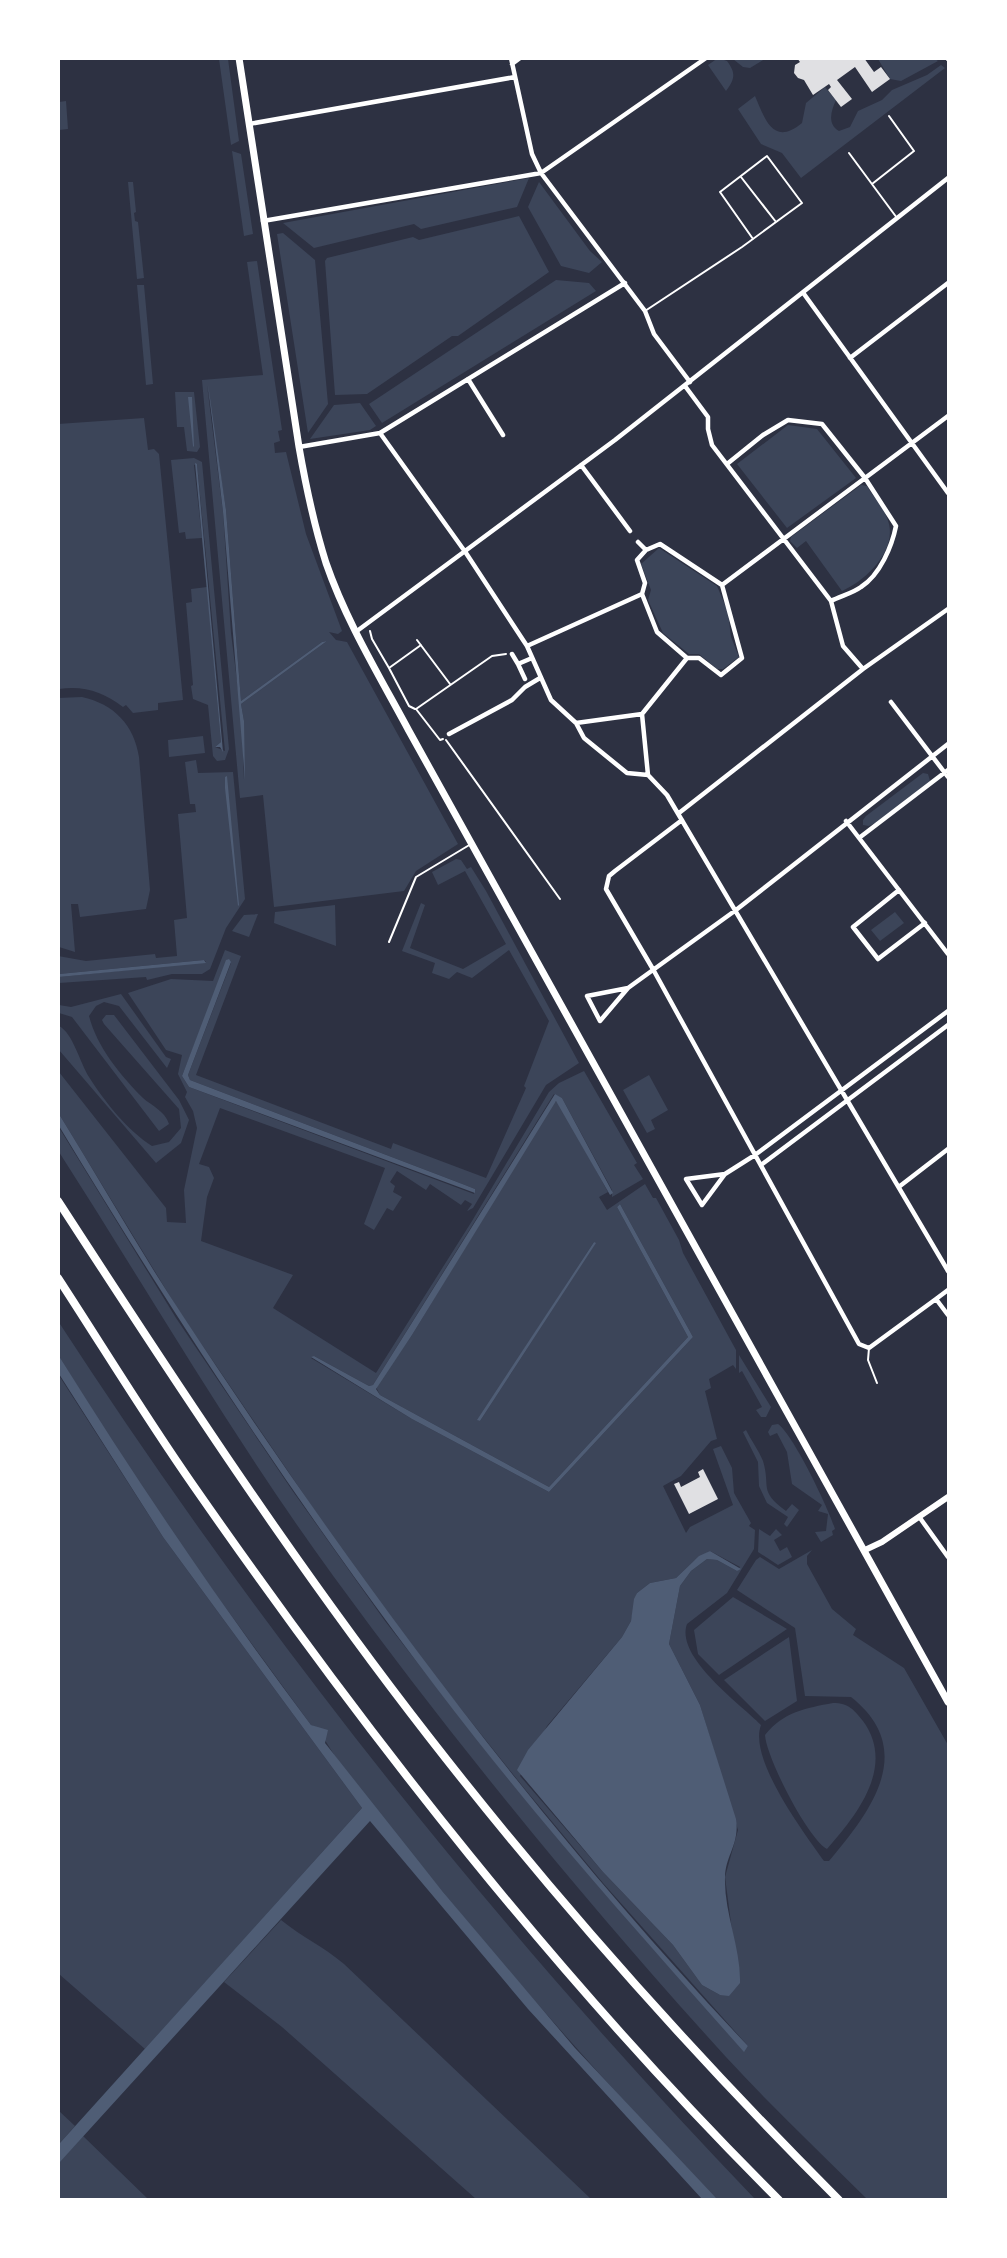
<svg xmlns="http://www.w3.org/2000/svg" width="1007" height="2258" font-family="'Archivo Narrow',sans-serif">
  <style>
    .green { fill: #3c4559; fill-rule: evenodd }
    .water { fill: #4f5d75 }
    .building { fill: #e0e0e3 }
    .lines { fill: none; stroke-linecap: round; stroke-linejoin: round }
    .path { stroke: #fff; stroke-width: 2 }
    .service { stroke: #fff; stroke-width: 2 }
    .minor { stroke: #fff; stroke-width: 4.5 }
    .tertiary { stroke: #fff; stroke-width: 6 }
    .secondary { stroke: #fff; stroke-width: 7 }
    .motorway { stroke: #fff; stroke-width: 8 }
  </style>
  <rect width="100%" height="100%" fill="#2d3142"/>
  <path class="green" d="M718,58L727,61C736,73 735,79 726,91L708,65Z
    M219,59H228L239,141L231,145Z
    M733,59V58L765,59L750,68L743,67Z
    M935,59L938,61L901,81L890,79L878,59Z
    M941,65L945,68L801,178L782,153L761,144L738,109L755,96C765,119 773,147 802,123L806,103L825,87L836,100C831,111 827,124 839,131L850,127L858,111L882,100L892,90L927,75Z
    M66,101L68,129L59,130V102Z
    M232,151L241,154L253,234L244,236Z
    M529,178L517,207L421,229L414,224L314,248L283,223Z
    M128,182H133L136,212L134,213L135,221L138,222L144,278L137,279Z
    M539,182L590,251L602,262L589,273L561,266L528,207Z
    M519,216L549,272L458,336H452L367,394L335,395L325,261L327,258L413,237L419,240Z
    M283,233L315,260L328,404L308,433L277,234Z
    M257,261L282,430L278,431L280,441L274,443L275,453L286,452L306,534L342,631L338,634L329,632L336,640L347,642L458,844L416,871L404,891L274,907L263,795L240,798L202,380L263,375L247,262ZM207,385L226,510L241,701L322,642L327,641L241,704L244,721V780L242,721L231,633L223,512Z
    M556,280L589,283L596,291L382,423L369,404Z
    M137,285H144L153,384L146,385Z
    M175,392H194L200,447L197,452L187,451L184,427H177Z
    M360,403L376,426L370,430L310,439L334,405Z
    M144,418L148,450L154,449L159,454L183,700L158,703V710L133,713L126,705L123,707C104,692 83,685 59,689L58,424Z
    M788,425L817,429L856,478L787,528L737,464Z
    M194,458L202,462L229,749L225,760L217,761L213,756L208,705L193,699L191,686L193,685L186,603L192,602L191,589L207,587L221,742L215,747L225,751L197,464L194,465L202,538L186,539L185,532L179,533L171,460Z
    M861,485L867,486C873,497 883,506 887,518C900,548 867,580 842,591L806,541L797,548L790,541L791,537Z
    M659,548L717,586L728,612L731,637L739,657L723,669H717L699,654H689L663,633L648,600L651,590L641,564Z
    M82,697C114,704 134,725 139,757L150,890L146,909L80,917L78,904H71L75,952L59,947L58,698Z
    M203,736L205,753L169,757L168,740Z
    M196,760L198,773L233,772L245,899L226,928L210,969L202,974H172L147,980L146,977L59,983V977L206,962L204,960L59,974L58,956L86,961L155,954L156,958L177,956L174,920L187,918L178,814L196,812L195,804H190L185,762Z
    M923,773L928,774L930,781L877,822L869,826L863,825V820L866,816Z
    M456,859L461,860L467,869L471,867L486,891L579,1063L546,1085L473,1208L467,1211L472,1204L465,1200L461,1205L430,1184L426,1190L397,1171L390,1182L395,1186L393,1192L402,1197L393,1211L387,1208L374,1230L364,1224L385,1168L220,1108L199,1164L209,1167L214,1178L207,1197L201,1241L293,1275L273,1308L376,1373L472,1221L549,1092L559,1083L584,1071L637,1163L634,1165L643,1179L612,1197V1190L562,1098L554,1094L373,1385L369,1386L314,1356L311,1358L412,1419L549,1492L693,1337L620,1204L617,1207L688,1337L549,1487L380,1395L376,1387L412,1335L554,1102L558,1101L608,1192L599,1197L607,1210L645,1184L653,1198H656L679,1240L683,1253L736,1350V1369L733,1365L709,1379L711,1388L705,1391L717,1439L711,1441L681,1476L663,1486L686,1533L690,1527L733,1505L713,1449L721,1446L732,1468L734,1493L751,1523L749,1526L755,1530L754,1549L727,1593L687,1624C675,1657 739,1703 761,1725C748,1759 805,1834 824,1861H829C871,1811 918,1750 851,1697L805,1696L795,1628L737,1590L756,1560L760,1557L779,1569L812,1550L807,1556V1564L832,1609L856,1629L853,1635L904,1668L948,1745V2199H867C820,2152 771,2106 726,2057C587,1904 456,1744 334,1577C234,1440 150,1294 59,1152L58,1126L176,1318L292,1490L385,1621L508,1779L744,2051L748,2046L603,1883L524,1788L437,1679L345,1555L179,1311L59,1114V1072L166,1208L167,1222L186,1223L184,1190L197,1128L193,1111L185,1097L187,1092L178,1074L182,1055L166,1050L128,993L171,979L213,981L225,950L241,956L196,1075L391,1149L393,1143L486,1178L526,1088L524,1086L549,1021L509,950L472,978L457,972L449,979L432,973L435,963L402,951L421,903L425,905L410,948L463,969L506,944L465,871L438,885L432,872ZM228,959L231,963L188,1075L190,1080L465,1185L475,1189L474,1194L189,1087L182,1076ZM594,1242L595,1244L480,1421L478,1420ZM710,1551L740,1567L737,1571L717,1560L707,1559L691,1571L680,1586L669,1644L700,1705L738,1830L725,1877L734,1946L720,1995L702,1985L673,1945L603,1872L520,1776L547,1726L622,1637L631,1621L637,1593L650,1583L676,1578L694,1561Z
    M335,905L336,946L274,923L275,912Z
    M895,912L904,923L880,941L871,930Z
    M258,914L249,937L232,931L244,915Z
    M121,994L166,1057L171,1059L167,1068L119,1006L104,1002L96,1006L89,1016C97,1047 120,1075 143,1098C152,1106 165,1111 169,1124L159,1131L72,1017L59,1013V1005L71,1007Z
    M106,1015H114L179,1100L189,1120L181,1143L156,1163L59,1050V1026C73,1033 80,1063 89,1077C104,1101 128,1131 152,1146L169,1142L181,1128L179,1109L104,1024L102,1020Z
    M649,1075L668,1110L651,1120L655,1129L647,1133L623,1090Z
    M58,1321C262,1635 496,1929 755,2199H717L709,2192C610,2088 515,1981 425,1870C388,1825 346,1779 318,1728L311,1725L199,1571L125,1464L59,1356Z
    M739,1355L771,1407L766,1417H761L756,1410L762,1407L742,1371L739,1373Z
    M58,1374L163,1537L362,1808L145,2049L59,1974Z
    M778,1424C793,1434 829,1509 835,1529L832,1531L833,1535L821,1542L815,1532L826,1531L828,1514L818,1511L822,1505L792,1484L787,1452L777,1433L770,1436L768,1432L772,1425Z
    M746,1430C751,1440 759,1451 763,1461C771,1488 758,1490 786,1511L792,1504L799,1510L787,1527L784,1524L788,1517L767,1503L759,1486L758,1462L743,1432Z
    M759,1529L770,1536L776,1529L782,1535L774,1540L780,1551L787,1547L792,1557L778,1565L758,1552Z
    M733,1597L787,1629L719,1675L698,1654L694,1630Z
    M789,1637L797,1701L765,1721L724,1680Z
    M833,1703C849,1703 854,1710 863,1721C896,1766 857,1815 827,1849C808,1839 766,1757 765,1735C783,1712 806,1708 833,1703Z
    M281,1920C302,1937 324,1947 344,1964L591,2199H476L282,2027L224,1982Z
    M58,2110L75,2126L59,2144H58Z
    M83,2136L148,2199H59L58,2163Z"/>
  <path class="water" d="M208,384L226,510L241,701L322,642L327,641L241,704L244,721L245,780L223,512Z
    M188,397H192L194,447L193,446Z
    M195,463L197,464L223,752L220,747H215L221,742Z
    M227,776L239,905L238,906L225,788V777Z
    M229,959L231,962L188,1075L190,1080L465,1185L475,1189V1193L189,1087L182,1076L226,960Z
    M204,960L206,963L59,977V974Z
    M555,1094L562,1098L613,1193L610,1195L556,1101L412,1335L376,1389L380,1395L549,1487L688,1337L617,1207L620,1204L693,1337L549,1492L412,1419L311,1357L314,1356L369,1386L373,1385Z
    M59,1114C100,1180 138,1248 181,1313C351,1572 535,1821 748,2046L744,2052C653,1949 561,1847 476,1739C323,1544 187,1338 59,1126Z
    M594,1242L596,1243L480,1421L477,1420Z
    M59,1356C138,1483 221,1605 311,1725L328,1730L325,1743L443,1892L575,2048L717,2199H702L528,2009L370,1821L59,2163V2144L362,1808L163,1537L59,1374Z
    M710,1551L741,1569L737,1571L717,1560L707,1559L691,1571L680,1586L669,1644L700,1705L736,1819C740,1844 725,1856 725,1878C724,1913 741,1948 740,1983L729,1996L720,1995L702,1985L673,1945L603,1872L517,1770L528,1750L622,1637L631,1621L634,1599L637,1593L650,1583L676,1578L699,1556Z"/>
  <path class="building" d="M797,58H864L874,72L881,67L890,79L872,92L855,67L837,80L852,99L841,107L828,90L831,87L829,84L813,95L804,80L798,78L794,73L795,65L800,62Z
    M703,1469L718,1499L689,1514L674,1484L679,1482L681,1487L700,1477L698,1472Z"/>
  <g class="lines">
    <path class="path" d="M370,631L372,639L389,668L421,645
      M417,640L450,684
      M389,668L409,706L415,709
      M443,739L440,740L416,709L492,656L506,654
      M446,740L560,899"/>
    <path class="service" d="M849,153L897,218
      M741,177L776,222
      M872,184L914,151L889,116
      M645,311L742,247L802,203L767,156L720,192L753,239
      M389,942L416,877L471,844
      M869,1348L868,1360L877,1383"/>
    <path class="minor" d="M511,58L532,154L541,173L645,311L654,334L690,382
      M948,58V59
      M512,64L520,58
      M249,124L515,77
      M263,221L541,173L706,58
      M804,294L948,493
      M850,358L948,283
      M468,379L503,435
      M685,386L708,417V429L712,445L831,601L843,646L863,669
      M380,433L466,553L527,646L551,700L576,723L584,738L627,773L648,775L667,795L948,1271
      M299,447L380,433L625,283
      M727,464L763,435L788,420L822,424L865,478L896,526C892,546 880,575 861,587C853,593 841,596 831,601
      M581,465L630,531
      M638,542L646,550
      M660,544L722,585L742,658L721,675L699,658H687L657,632L642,594L645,583L637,560L646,550Z
      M722,585L948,416
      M357,631L615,440L948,178
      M527,646L642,594
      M512,654L518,664L532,658
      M518,664L525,679
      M891,702L948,777
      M576,723L642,714
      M449,734L512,700L525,687L540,678
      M648,775L642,714L687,658
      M679,813L863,669L948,609
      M682,820L615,871L609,876L606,889L654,971L859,1344L869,1348L936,1299
      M846,821L948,954
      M859,838L948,770
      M899,890L853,927L878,959L925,923
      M628,988L587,996L600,1021L628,988L736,910L948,744
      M761,1165L948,1025
      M725,1174L686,1179L702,1205L725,1174L755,1155L948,1011
      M900,1186L948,1149
      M948,1290L936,1299L948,1315
      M920,1518L948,1557"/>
    <path class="tertiary" d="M865,1550L882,1542L948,1497"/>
    <path class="secondary" d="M239,58L299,447C306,487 314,525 326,563C346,621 380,677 409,731L948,1702"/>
    <path class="motorway" d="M58,1201C176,1383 295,1565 429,1737C555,1899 693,2054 839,2200
      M58,1278C103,1347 146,1418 193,1485C369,1738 560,1982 779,2200"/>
  </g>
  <rect width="1007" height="2258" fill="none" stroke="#ffffff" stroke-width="120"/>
</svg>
